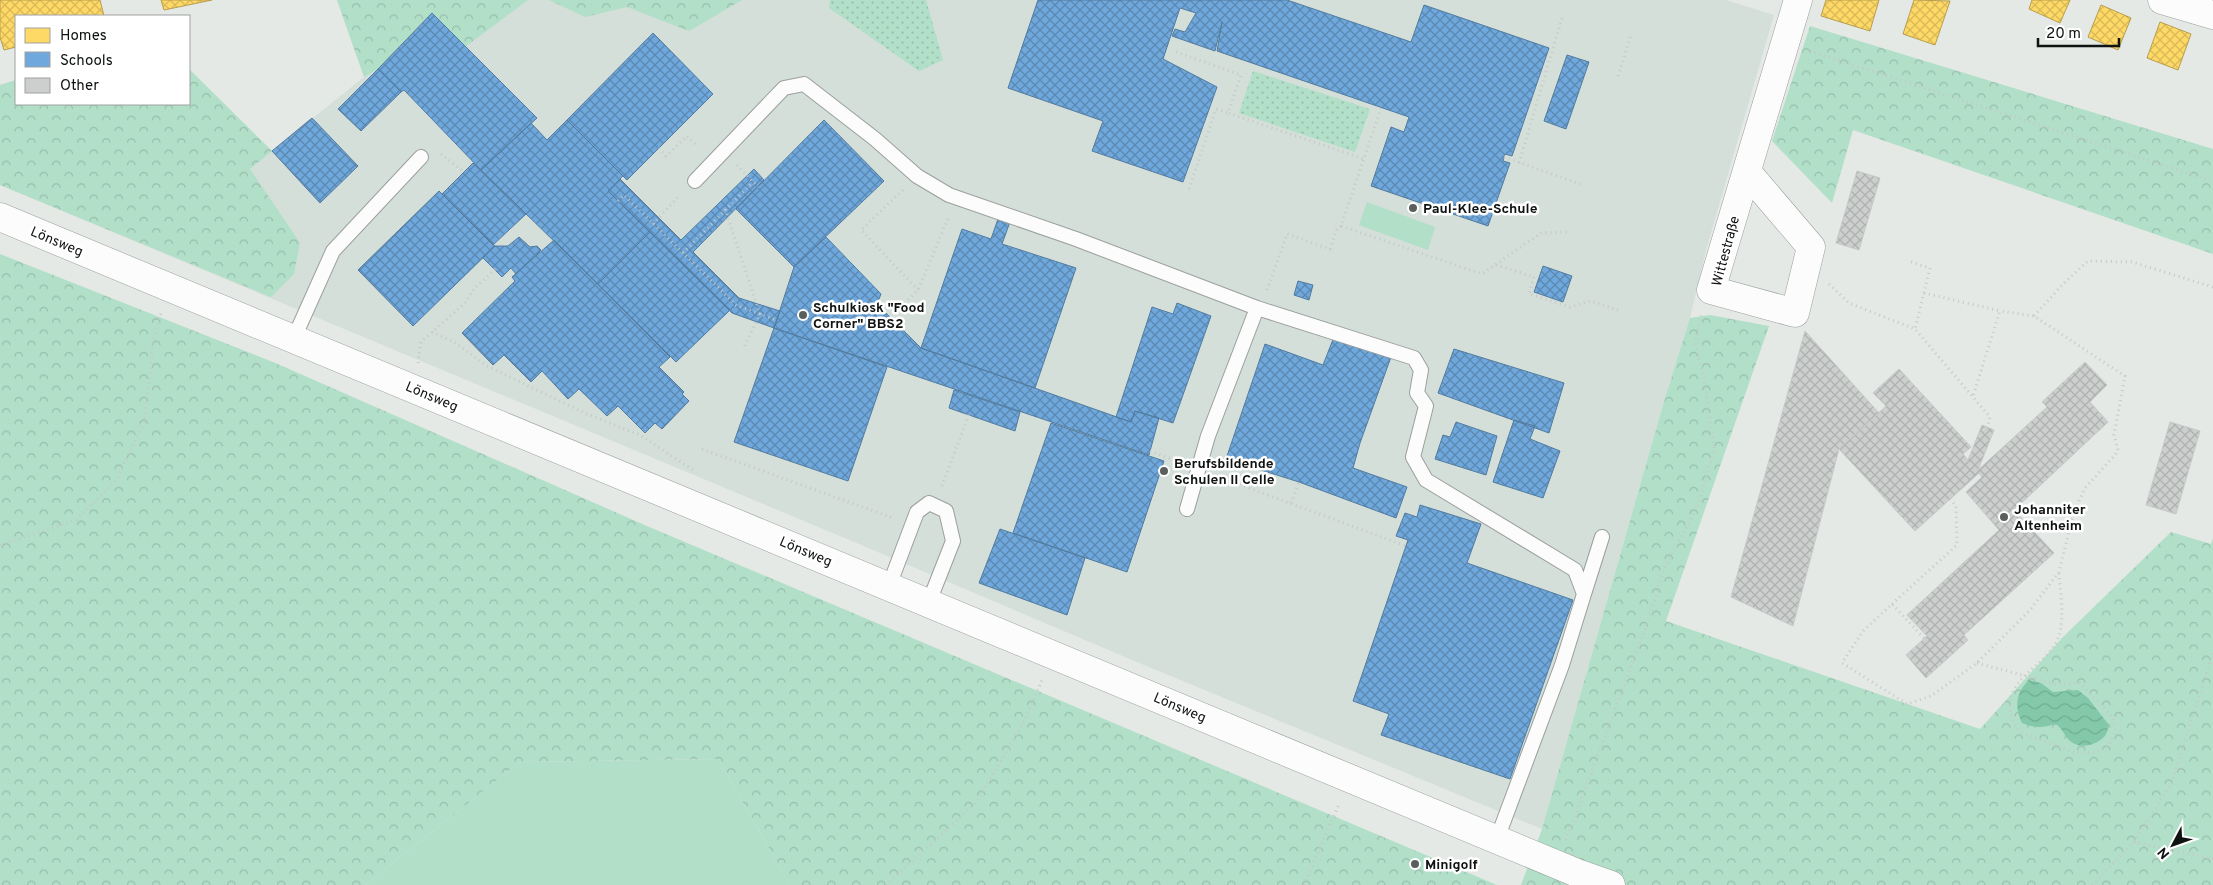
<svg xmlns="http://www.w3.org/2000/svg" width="2213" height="885" font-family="Overpass,sans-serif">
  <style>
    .built { fill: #d3dfd8 }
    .grass { fill: #b1dfc8 }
    .forest { fill: url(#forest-crowns) }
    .park { fill: url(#park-dots) }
    .water { fill: url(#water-waves) }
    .homes { fill: url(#homes-cross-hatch); stroke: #b79e4c }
    .schools { fill: url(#schools-cross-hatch); stroke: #527b9f }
    .building { fill: url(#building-cross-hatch); stroke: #c6cac7 }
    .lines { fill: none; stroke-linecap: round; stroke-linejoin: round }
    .lane-casing { stroke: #9b9f9d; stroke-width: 16 }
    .street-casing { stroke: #9b9f9d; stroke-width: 29 }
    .path { stroke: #c6c8c7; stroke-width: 3; stroke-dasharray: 1 4; stroke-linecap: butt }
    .lane { stroke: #fbfcfb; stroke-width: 14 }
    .street { stroke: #fbfcfb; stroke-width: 28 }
    .poi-dot { fill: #5a5e5c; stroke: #fff; stroke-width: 2 }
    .labels { text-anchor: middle; stroke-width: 5; stroke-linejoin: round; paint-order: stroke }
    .poi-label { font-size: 14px; font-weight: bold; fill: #0f1311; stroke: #fff; text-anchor: start }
    .street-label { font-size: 14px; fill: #0f1311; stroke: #fff }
  </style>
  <defs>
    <pattern id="forest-crowns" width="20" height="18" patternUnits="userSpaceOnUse" patternTransform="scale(1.25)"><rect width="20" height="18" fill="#b1dfc8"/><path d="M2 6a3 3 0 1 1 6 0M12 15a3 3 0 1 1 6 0" fill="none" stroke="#97beab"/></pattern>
    <pattern id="park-dots" width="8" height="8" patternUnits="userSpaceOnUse" patternTransform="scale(1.25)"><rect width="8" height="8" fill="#b1dfc8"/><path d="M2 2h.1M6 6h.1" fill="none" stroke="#97beab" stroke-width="1.8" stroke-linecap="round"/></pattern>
    <pattern id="water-waves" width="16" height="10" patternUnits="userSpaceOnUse" patternTransform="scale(1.25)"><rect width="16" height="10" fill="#83c9a9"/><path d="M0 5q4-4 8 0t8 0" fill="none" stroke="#70ac90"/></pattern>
    <pattern id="homes-cross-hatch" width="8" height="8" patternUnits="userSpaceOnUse" patternTransform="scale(1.25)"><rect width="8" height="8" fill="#ffd966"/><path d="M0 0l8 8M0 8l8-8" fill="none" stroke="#d9b957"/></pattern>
    <pattern id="schools-cross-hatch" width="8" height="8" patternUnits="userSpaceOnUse" patternTransform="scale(1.25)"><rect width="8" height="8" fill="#6fa8dc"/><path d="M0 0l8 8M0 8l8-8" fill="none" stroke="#5a88b1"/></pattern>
    <pattern id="building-cross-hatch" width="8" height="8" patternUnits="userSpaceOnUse" patternTransform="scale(1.25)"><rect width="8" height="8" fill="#cccfcd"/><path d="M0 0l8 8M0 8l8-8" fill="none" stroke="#aeb1af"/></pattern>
  </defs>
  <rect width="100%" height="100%" fill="#e4e9e6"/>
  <path class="built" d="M337,0H1726L1774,15L1706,250L1690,318L1665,398L1542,829L1144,665L859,544L0,185V85L16,80V104H189V69L272,151L364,77Z"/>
  <path class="grass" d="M1367,202L1435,227L1428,250L1359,225Z
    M718,759L790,885H365L520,762Z"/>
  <path class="forest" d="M337,0H528L465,47L432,13L378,69L364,77Z
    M549,0H742L689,31L627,7L585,17Z
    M1810,26L2213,149V254L1853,130L1832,203L1772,141Z
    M189,69L272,151L250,169L300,243L294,274L271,297L0,185V85L16,80V104H189Z
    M0,254L273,362L647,526L1497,885H790L718,759L520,762L365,885H0Z
    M1710,315L1769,326L1666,621L1980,729L2062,638L2171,532L2211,544L2213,538V885H1521L1542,829L1665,398L1690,318Z"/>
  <path class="park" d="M830,0H926L943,60L919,71L829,8Z
    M1253,71L1370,109L1355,152L1239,113Z"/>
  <path class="water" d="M2029,680L2041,683L2053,692L2078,690L2088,698L2109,725C2108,729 2107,734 2104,737C2095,746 2078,750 2068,739C2063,734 2062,727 2055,724C2043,728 2034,728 2022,723C2014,707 2016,692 2029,680Z"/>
  <path class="homes" d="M0,0H100L104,16H16V47L4,50L0,37Z
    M161,0H212L164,10Z
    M1826,0H1879L1870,31L1821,16Z
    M1914,0L1950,1L1935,45L1903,34Z
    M2032,0H2070L2060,23L2029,9Z
    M2101,5L2131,18L2118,50L2088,37Z
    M2160,22L2191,34L2178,70L2147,58Z"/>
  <path class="schools" d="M1038,0H1287L1411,42L1424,5L1549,48L1512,156L1505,154L1503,161L1510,163L1488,226L1371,186L1391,127L1404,132L1409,117L1217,51L1222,22L1215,51L1172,36L1175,29L1185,32L1196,13L1180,8L1163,59L1217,87L1183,182L1092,151L1103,121L1008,88Z
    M432,13L537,118L481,170L404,90L401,92L378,69Z
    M653,33L713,94L627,180L567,120Z
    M1567,55L1589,62L1566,129L1544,121Z
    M378,69L401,92L361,131L338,109Z
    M312,118L358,166L320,203L272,151Z
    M567,120L623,176L608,191L650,232L598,284L481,170L531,123L547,140Z
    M824,120L884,181L794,267L736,209Z
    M473,163L526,214L493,245L442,194Z
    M754,169L764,180L693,252L739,298L780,311L774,328L732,313L608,191L620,179L681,240Z
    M439,191L495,246L413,326L358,270Z
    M998,219L1010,222L1002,244L1076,268L1035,388L921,348L962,229L991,239Z
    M650,232L730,310L676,362L598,284Z
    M519,237L530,247L537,246L541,250L516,274L511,268L502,277L483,258L495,246H508Z
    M826,237L881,294L877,304L921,348L1131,422L1135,411L1159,418L1149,455L774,328L794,267Z
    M554,240L670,357L659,367L684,392L682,394L689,401L662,429L655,423L645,433L618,406L607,416L579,389L568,399L542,371L531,382L504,355L493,365L462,333L515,281L512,277Z
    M1543,266L1572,276L1563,302L1534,292Z
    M1298,281L1313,285L1309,300L1294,295Z
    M1177,303L1211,316L1173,423L1135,411L1131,422L1116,417L1152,307L1173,314Z
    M774,328L887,367L848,481L734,442Z
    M1334,337L1391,357L1360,443L1353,468L1407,487L1396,518L1299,482L1226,459L1265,344L1323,365Z
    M1454,349L1564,383L1549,433L1438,393Z
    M954,390L1020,412L1015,431L949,408Z
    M1514,420L1535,426L1530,439L1560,451L1543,498L1493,482Z
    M1456,422L1497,436L1486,475L1435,459L1443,435L1450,437Z
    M1051,423L1164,461L1127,572L1013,533Z
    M1420,505L1481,524L1467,563L1573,600L1510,779L1381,735L1389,714L1353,701L1408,540L1396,536L1405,513L1417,517Z
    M1000,529L1085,558L1067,615L979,583Z"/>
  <path class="building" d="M1857,171L1880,178L1859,250L1836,243Z
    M1805,331L1879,413L1839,449L1793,626L1731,597Z
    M2085,362L2107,385L2090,402L2108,422L2014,510L2054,553L1964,635L1968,640L1926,678L1906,655L1927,636L1907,615L1999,530L1966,492L1982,477L1979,473L1915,531L1839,449L1886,406L1873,393L1899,369L1971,447L1963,454L1968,460L1982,425L1994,430L1978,470L2047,407L2042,402Z
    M2170,422L2200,431L2176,514L2146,505Z"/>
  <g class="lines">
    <g class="lane-casing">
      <path id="lane" d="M695,181L784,88L804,84L875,139L917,176L949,195L1076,239L1257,308L1208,436L1187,509
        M1257,308L1414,358L1421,370L1417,393L1426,406L1413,457L1426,480L1575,570L1584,594L1562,665L1497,839
        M294,338L333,251L421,157
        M889,586L917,512L929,503L946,511L953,541L929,602
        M1584,594L1602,537"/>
    </g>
    <g class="street-casing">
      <path id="street" d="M2162,0L2213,15
        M1748,173L1811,247L1795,313L1711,290L1798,0
        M0,217L1577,873L1611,885"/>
    </g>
    <path class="path" d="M1810,51L2213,181
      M1176,52L1241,75L1228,113L1364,159
      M1618,76L1631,35
      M1381,108L1341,226L1482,274L1541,233L1567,232
      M659,148L666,156L687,136L698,147
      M441,154L464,172
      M1504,157L1583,185
      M1519,163L1563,15
      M737,165L758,187
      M1189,189L1216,109L1228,113
      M903,190L861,230L918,290
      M618,201L624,195L736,305L776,320
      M725,209L760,314L744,347
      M653,224L680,195
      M683,253L753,182
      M1911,262L1930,268L1915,329
      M1496,265L1534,277L1529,294L1570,307L1591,301L1618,310
      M1829,284L1849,303L1915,329L1990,417L1987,428
      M1267,290L1287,234L1330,249L1337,229L1341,226
      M1924,293L2000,311L1973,396
      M2034,316L2063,284L2088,261L2132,262L2213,287
      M891,318L918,290L949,216
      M432,332L454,342L487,366L587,414L640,435L693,470
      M418,363L421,342L466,302L472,291L495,269
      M702,449L893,518
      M1150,451L1180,462
      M1216,476L1406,546
      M942,486L969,414
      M1291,503L1299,482
      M0,545L76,520L115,482L144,423L154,337L161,313
      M1892,604L1957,545L1956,506L1950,499
      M1924,638L1892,604L1863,631L1842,663L1907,704L1931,696L1977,663L2030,610L2059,572L2074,511L2085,488L2115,455L2118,450L2114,435L2125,376L2034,316L2000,311
      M1977,663L2055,684L2080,683L2113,718L2116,731L2109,745L2094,753L2074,752L2027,735C2017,730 2014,725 2011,715C2002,682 2041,668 2055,644C2067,625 2060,594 2059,572
      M1566,840L1646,627L1665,567L1698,505L1714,450L1705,382L1695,342L1701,315
      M2134,842L2213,859
      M886,885L976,803L1025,720L1042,680
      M1304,885L1339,804
      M2092,885L2134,842L2171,784L2213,653"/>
    <use href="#lane" class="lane"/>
    <use href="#street" class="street"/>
  </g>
  <g class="poi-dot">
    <circle cx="1413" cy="208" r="5"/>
    <circle cx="803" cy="315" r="5"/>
    <circle cx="1164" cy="471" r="5"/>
    <circle cx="2004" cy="517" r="5"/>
    <circle cx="1415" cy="864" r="5"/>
  </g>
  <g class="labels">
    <g class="poi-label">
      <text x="1423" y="213">Paul-Klee-Schule</text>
      <text x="813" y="312">Schulkiosk "Food<tspan x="813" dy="16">Corner" BBS2</tspan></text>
      <text x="1174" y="468">Berufsbildende<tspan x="1174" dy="16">Schulen II Celle</tspan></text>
      <text x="2014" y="514">Johanniter<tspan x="2014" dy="16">Altenheim</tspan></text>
      <text x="1425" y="869">Minigolf</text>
    </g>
    <g class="street-label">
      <text transform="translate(57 241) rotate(23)" y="5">Lönsweg</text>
      <text transform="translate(1725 251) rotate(-75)" y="5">Wittestraße</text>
      <text transform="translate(432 396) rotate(23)" y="5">Lönsweg</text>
      <text transform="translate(806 551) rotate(23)" y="5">Lönsweg</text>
      <text transform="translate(1180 707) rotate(23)" y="5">Lönsweg</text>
    </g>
  </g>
  <rect x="15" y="15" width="175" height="90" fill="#ffffff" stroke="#9fa1a0"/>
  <rect x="25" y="28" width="25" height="15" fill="#ffd966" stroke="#9fa1a0"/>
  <text x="60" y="40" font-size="15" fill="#0f1311">Homes</text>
  <rect x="25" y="52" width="25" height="15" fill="#6fa8dc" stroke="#9fa1a0"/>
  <text x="60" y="65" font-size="15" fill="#0f1311">Schools</text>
  <rect x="25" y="78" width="25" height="15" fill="#cccfcd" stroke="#9fa1a0"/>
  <text x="60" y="90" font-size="15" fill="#0f1311">Other</text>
  <g transform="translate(2173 845) rotate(229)" stroke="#ffffff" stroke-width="4" paint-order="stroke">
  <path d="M0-4L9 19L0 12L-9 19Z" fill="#0f1311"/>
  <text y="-8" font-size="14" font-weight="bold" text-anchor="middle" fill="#0f1311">N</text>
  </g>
  <path d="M2038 38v8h81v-8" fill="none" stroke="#0f1311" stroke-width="2.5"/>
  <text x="2046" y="38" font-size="15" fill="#0f1311" stroke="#ffffff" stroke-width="4" paint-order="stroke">20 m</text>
</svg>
